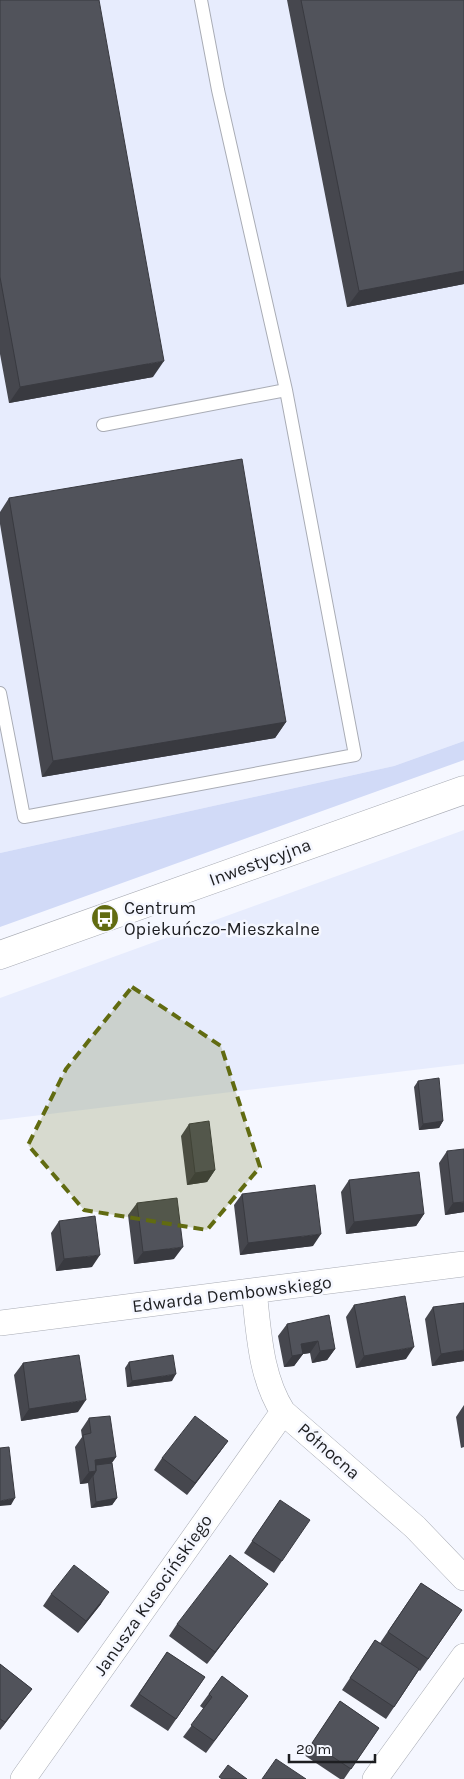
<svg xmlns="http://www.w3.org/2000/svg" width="464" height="1779" font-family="Karla,sans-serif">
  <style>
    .built { fill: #e7ecfd }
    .green { fill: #d1daf7 }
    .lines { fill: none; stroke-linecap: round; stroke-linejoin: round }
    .lane-casing { stroke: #a9acb5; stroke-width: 14 }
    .street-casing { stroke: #a9acb5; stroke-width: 26 }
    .secondary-casing { stroke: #a9acb5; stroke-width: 29 }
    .lane { stroke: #fff; stroke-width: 12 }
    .street { stroke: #fff; stroke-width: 25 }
    .secondary { stroke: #fff; stroke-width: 28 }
    .wall { fill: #46474e }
    .shaded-wall { fill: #393a40 }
    .building { fill: #51535b; stroke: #393a40 }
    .marked { fill: #616b11; fill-opacity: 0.2; stroke: #616b11; stroke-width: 4; stroke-dasharray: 10 6; stroke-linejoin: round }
    .labels { text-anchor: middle; stroke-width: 5; stroke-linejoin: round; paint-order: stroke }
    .street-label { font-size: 18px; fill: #1d1e21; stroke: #f5f7ff }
    .poi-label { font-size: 18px; fill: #1d1e21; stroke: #f5f7ff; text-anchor: start }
  </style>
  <rect width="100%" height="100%" fill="#f5f7ff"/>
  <path class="built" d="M0,0H464V741L394,766L0,853Z
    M464,830V1064L0,1120V998Z"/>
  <path class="green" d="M464,741V760L0,927V853L394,766Z"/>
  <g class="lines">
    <g class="lane-casing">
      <path id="lane" d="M103,425L286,390
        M0,693L24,817L355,755L286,390L218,90L201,0"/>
    </g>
    <g class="street-casing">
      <path id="street" d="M254,1291C259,1332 260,1376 283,1412L415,1527L464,1578
        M0,1323L464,1264
        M23,1779L283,1412
        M375,1779L464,1656"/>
    </g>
    <g class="secondary-casing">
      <path id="secondary" d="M0,955L464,790"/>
    </g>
    <use href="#lane" class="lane"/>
    <use href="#street" class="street"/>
    <use href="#secondary" class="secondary"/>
  </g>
  <path class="wall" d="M0,0L153,377L9,403L0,354Z
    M287,0H464V284L347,307Z
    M9,498L286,722L275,738L42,777L0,524V512Z
    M418,1081L443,1121L439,1128L419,1130L414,1087Z
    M189,1124L215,1170L207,1182L187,1185L181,1136Z
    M447,1151L464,1212L445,1215L439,1163Z
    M349,1180L424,1214L416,1226L346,1234L341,1192Z
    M242,1194L313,1246L240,1255L234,1205Z
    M137,1203L174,1259L134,1264L128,1215Z
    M59,1221L92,1267L56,1271L51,1233Z
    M354,1305L406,1359L356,1368L346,1317Z
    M433,1307L464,1361L432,1366L425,1319Z
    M287,1324L335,1349L327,1360L312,1363L310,1353L303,1354L294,1366L284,1367L278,1336Z
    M129,1362L172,1381L127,1387L125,1368Z
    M23,1363L78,1412L21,1421L14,1375Z
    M464,1405V1447L461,1448L456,1417Z
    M89,1418L116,1457L112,1463L117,1498L112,1505L91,1508L88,1483L80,1484L75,1447L82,1437L81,1430Z
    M228,1441L187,1495L154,1470L162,1458Z
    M280,1500L282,1561L274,1573L244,1553Z
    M421,1583L462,1610L420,1671L419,1670L386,1719L342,1690L375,1640L380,1643Z
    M51,1594L101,1604L78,1633L43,1606Z
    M259,1595L207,1664L169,1636L177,1624Z
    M167,1652L205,1677L168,1731L130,1706Z
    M0,1664L32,1689L0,1730Z
    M222,1676L248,1696L206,1753L183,1737L204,1709L200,1706Z
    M340,1701L379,1728L344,1779H340L304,1755Z"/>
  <path class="shaded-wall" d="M464,271V284L347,307L359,291Z
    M164,361L153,377L9,403L20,387Z
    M286,722L275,738L42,777L53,761Z
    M443,1121L439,1128L419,1130L423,1124Z
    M215,1170L207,1182L187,1185L195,1173Z
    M464,1202V1212L445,1215L453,1203Z
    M424,1214L416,1226L346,1234L354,1222Z
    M321,1234L313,1246L240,1255L248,1243Z
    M183,1247L174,1259L134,1264L143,1252Z
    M100,1255L92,1267L56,1271L64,1259Z
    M318,1341L310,1353L303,1354L294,1366L284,1367L301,1344Z
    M414,1347L406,1359L356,1368L364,1356Z
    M335,1349L327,1360L312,1363L320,1351Z
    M464,1350V1361L432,1366L441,1354Z
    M176,1374L172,1381L127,1387L132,1381Z
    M86,1400L78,1412L21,1421L29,1409Z
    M228,1441L220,1452L187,1495L195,1483Z
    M116,1457L107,1469L92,1471L95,1460Z
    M96,1471L88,1483L80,1484L89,1472Z
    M15,1498L11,1505L0,1506V1501Z
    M117,1498L112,1505L91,1508L96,1502Z
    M268,1584L259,1595L207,1664L215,1652Z
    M109,1592L101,1604L78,1633L86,1621Z
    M32,1689L23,1700L0,1730L5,1722Z"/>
  <path class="building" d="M0,0H99L164,361L20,387L0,277Z
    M301,0H464V271L359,291Z
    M242,459L286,722L53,761L9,498Z
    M439,1078L443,1121L423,1124L418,1081Z
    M209,1121L215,1170L195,1173L189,1124Z
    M464,1149V1202L453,1203L447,1151Z
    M419,1172L424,1214L354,1222L349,1180Z
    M315,1185L321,1234L248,1243L242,1194Z
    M177,1198L183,1247L143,1252L137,1203Z
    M95,1216L100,1255L64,1259L59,1221Z
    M405,1296L414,1347L364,1356L354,1305Z
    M464,1303V1350L441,1354L433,1307Z
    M329,1315L335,1349L320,1351L318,1341L301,1344L303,1354L292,1356L287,1324Z
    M79,1355L86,1400L29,1409L23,1363Z
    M173,1355L176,1374L132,1381L129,1362Z
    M110,1416L116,1457L95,1460L96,1471L89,1472L83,1435L91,1433L89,1418Z
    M195,1416L228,1441L195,1483L162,1458Z
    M9,1447L15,1498L0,1501V1448Z
    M112,1463L117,1498L96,1502L93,1476L96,1471V1465Z
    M280,1500L310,1520L282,1561L252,1541Z
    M230,1555L268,1584L215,1652L177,1624Z
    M74,1565L109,1592L86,1621L51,1594Z
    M421,1583L462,1610L428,1659L388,1632Z
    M375,1640L419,1669L394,1707L350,1678Z
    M167,1652L205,1677L176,1719L139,1694Z
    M0,1664L32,1689L5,1722L0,1719Z
    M222,1676L248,1696L214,1741L191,1725L212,1697L209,1694Z
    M340,1701L379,1728L351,1769L312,1743Z
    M276,1759L306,1779H262Z
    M228,1765L247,1779H222L219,1777Z"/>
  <path class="marked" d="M132,987L221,1046L260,1167L207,1230L84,1210L28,1145L66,1069Z"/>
  <defs>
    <g id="bus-disc" transform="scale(1.4375)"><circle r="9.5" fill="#616b11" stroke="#f5f7ff"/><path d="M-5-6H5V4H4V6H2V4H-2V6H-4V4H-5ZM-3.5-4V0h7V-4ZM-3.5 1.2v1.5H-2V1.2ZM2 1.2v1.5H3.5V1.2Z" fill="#fff"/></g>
  </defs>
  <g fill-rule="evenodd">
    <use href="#bus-disc" x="105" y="918"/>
  </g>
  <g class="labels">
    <g class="street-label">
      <text transform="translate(260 862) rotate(-20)" y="6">Inwestycyjna</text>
      <text transform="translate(232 1294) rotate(-7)" y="6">Edwarda Dembowskiego</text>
      <text transform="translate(329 1451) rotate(41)" y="6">Północna</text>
      <text transform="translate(153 1595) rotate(-55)" y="6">Janusza Kusocińskiego</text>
    </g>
    <g class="poi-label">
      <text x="124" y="914">Centrum<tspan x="124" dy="21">Opiekuńczo-Mieszkalne</tspan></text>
    </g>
  </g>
  <path d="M289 1754v8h86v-8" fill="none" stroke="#1d1e21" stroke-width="2.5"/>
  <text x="296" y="1754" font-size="15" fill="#1d1e21" stroke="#f5f7ff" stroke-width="4" paint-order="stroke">20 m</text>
</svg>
